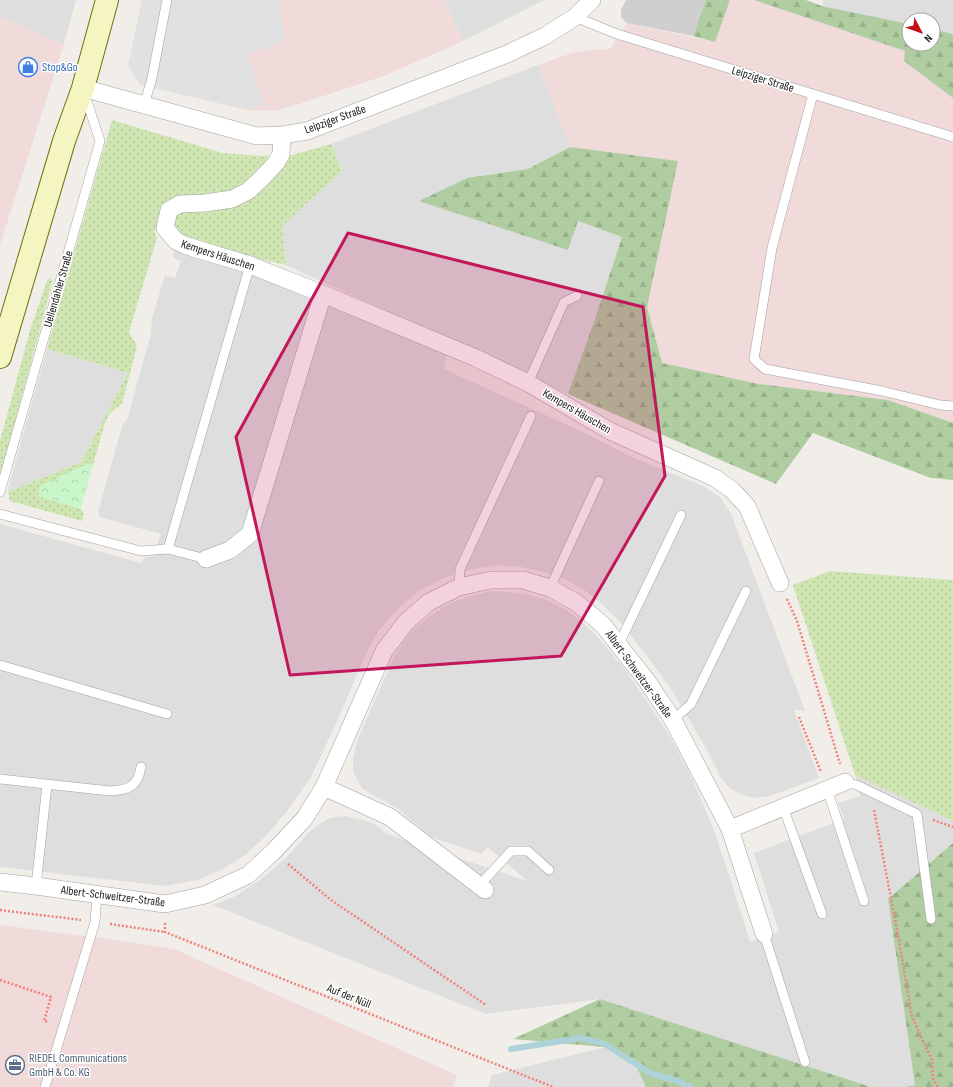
<svg xmlns="http://www.w3.org/2000/svg" width="953" height="1087" font-family="'Sofia Sans Condensed',sans-serif">
  <style>
    .residential { fill: #dfdede }
    .commercial { fill: #f0dada }
    .religious { fill: #cfcfcf }
    .grass { fill: url(#grass-dots) }
    .forest { fill: url(#forest-firs) }
    .park { fill: url(#park-crowns) }
    .parking { fill: #e1e1e1 }
    .lines { fill: none; stroke-linecap: round; stroke-linejoin: round }
    .stream { stroke: #add2da; stroke-width: 6 }
    .service-casing { stroke: #a2a2a2; stroke-width: 10 }
    .minor-casing { stroke: #a2a2a2; stroke-width: 18 }
    .secondary-casing { stroke: #6c720e; stroke-width: 24 }
    .path { stroke: #f0817b; stroke-width: 2.5; stroke-dasharray: 2 2; stroke-linecap: butt }
    .service { stroke: #fff; stroke-width: 9 }
    .minor { stroke: #fff; stroke-width: 17 }
    .secondary { stroke: #f5f5c2; stroke-width: 22 }
    .marked { fill: #c2185b; fill-opacity: 0.2; stroke: #c2185b; stroke-width: 3; stroke-linejoin: round }
    .labels { text-anchor: middle; stroke-width: 3; stroke-linejoin: round; paint-order: stroke }
    .shop-label { font-size: 12px; fill: #366cbe; stroke: #fff; text-anchor: start }
    .street-label { font-size: 12px; fill: #212121; stroke: #fff }
    .service-label { font-size: 12px; fill: #4e5e75; stroke: #fff; text-anchor: start }
  </style>
  <defs>
    <pattern id="grass-dots" width="8" height="8" patternUnits="userSpaceOnUse"><rect width="8" height="8" fill="#cfe6b3"/><path d="M2 2h.1M6 6h.1" fill="none" stroke="#b1c59a" stroke-width="1.8" stroke-linecap="round"/></pattern>
    <pattern id="forest-firs" width="22" height="20" patternUnits="userSpaceOnUse"><rect width="22" height="20" fill="#b0cda1"/><path d="M5 1l3.5 6h-7zM16 11l3.5 6h-7z" fill="#97b08a"/></pattern>
    <pattern id="park-crowns" width="20" height="18" patternUnits="userSpaceOnUse"><rect width="20" height="18" fill="#caf6cc"/><path d="M2 6a3 3 0 1 1 6 0M12 15a3 3 0 1 1 6 0" fill="none" stroke="#add3af"/></pattern>
  </defs>
  <rect width="100%" height="100%" fill="#f1eee9"/>
  <path class="residential" d="M0,0H76L64,44L0,17Z
    M444,0H544L463,41Z
    M823,0H953V34L933,29V20H909V24L822,6Z
    M538,65L570,147L528,169L467,178L568,250L578,221L622,237L595,319L568,394L286,265L282,226L342,171L331,144Z
    M174,250L278,282L392,332L447,353L444,369L583,432L634,458L703,486L720,497L731,514L805,711L794,710L819,778L770,796L754,798L742,795L730,788L721,778L707,750L671,689L647,656L621,623L600,602L584,590L565,579L547,573L521,567L497,565L473,569L446,577L422,589L399,607L378,632L366,654L334,728L311,777L287,811L266,836L245,855L221,870L197,880L165,886L0,867V524L141,563L146,557L153,556L161,534L100,517L98,512L123,423L127,420L151,334L152,318L165,275L175,278L181,261L173,258Z
    M47,349L128,373L81,462L8,492V489Z
    M491,591L509,592L530,595L547,600L565,609L582,622L596,635L623,667L645,698L669,735L690,774L713,828L730,878L750,942L779,932L754,853L844,819L838,803L860,796L855,775L953,821V843L888,899L915,1085L906,1087H871L600,999L486,1014L213,905L234,897L260,880L286,858L308,833L318,825L330,818L345,816L359,819L373,823L387,834L527,881L488,847L481,854L431,837L398,809L363,789L358,781L353,771V758L358,739L392,661L402,644L414,629L430,616L449,604L470,596Z
    M605,1047L637,1068L646,1087H488L492,1075Z"/>
  <path class="commercial" d="M143,0H444L463,41L384,76L302,103L275,111L248,110L140,84L128,65L138,28Z
    M730,0H754L905,51V61L953,98V423L888,400L759,384L661,363L647,307L678,161L570,147L538,65L572,53L589,50L610,49L627,23L715,42Z
    M0,17L64,44L0,245Z
    M0,925L115,940L174,949L457,1075L453,1087H0Z"/>
  <path class="religious" d="M626,0H706L693,36L627,23L621,17V10Z"/>
  <path class="grass" d="M112,120L223,153L263,156L292,155L331,144L342,171L282,226L286,265L255,258L182,235L154,230L157,238L129,332L137,346L122,404L110,413L105,423L93,465L87,464L39,496L81,509L84,514L82,521L10,501L8,492L81,462L128,373L47,349Z
    M48,278L53,280L0,478V441L30,330Z
    M830,571L953,580V821L855,775L793,585Z"/>
  <path class="forest" d="M706,0H730L715,42L693,36Z
    M754,0H806L822,6L909,24V44H933V29L953,34V98L904,61L905,51Z
    M570,147L678,161L647,307L662,363L759,384L888,400L953,423V480L931,478L813,433L776,484L568,394L595,319L622,237L578,221L568,250L419,201L467,178L528,169Z
    M953,843V1087H906L915,1085L888,899Z
    M600,999L871,1087H646L637,1068L605,1047L513,1039Z"/>
  <path class="park" d="M87,464L93,465L81,509L38,496L40,486Z"/>
  <path class="parking" d="M142,0H281L284,41L248,54L263,104L248,110L140,85L128,65Z"/>
  <g class="lines">
    <path class="stream" d="M511,1049L581,1038L598,1042L606,1045L652,1074L678,1081L690,1087"/>
    <g class="service-casing">
      <path id="service" d="M575,17L617,34L953,137
        M813,94L772,248L754,359L765,369L882,391L940,405L953,406
        M144,105L152,78L167,0
        M528,383L564,302L577,296
        M0,492L100,141L85,95
        M0,514L141,551L168,549L206,559
        M168,549L250,265
        M459,587L460,569L531,416
        M550,588L599,481
        M619,644L681,515
        M0,665L167,714
        M673,720L691,704L746,591
        M0,779L110,791C129,790 138,786 141,767
        M845,782L859,786L871,792L917,814L931,919
        M827,789L864,901
        M783,807L822,914
        M36,886L47,785
        M479,886L511,851H528L549,870
        M764,934L805,1062
        M45,1087L95,922L97,895"/>
    </g>
    <g class="minor-casing">
      <path id="minor" d="M83,88L257,136L282,135L307,131L507,54L545,36L575,17L592,0
        M282,135L281,154L276,163L263,177L248,191L232,199L205,203L180,204L169,210L165,228L176,241L187,246L250,265L323,294L476,358L528,383L610,431L715,478L732,490L747,506L780,583
        M206,559L230,550L250,534L323,294
        M324,787L390,817L485,890
        M730,829L845,782
        M0,882L36,886L165,904L205,895L248,875L273,852L304,819L324,787L384,651L406,622L429,602L459,587L491,580H523L550,588L577,603L603,625L647,681L673,720L730,829L764,934"/>
    </g>
    <g class="secondary-casing">
      <path id="secondary" d="M0,357L64,141L83,88L107,0"/>
    </g>
    <path class="path" d="M787,599L797,621L840,764
      M799,717L821,772
      M874,810L899,940L912,1017L932,1060L933,1080L938,1087
      M933,820L953,827
      M288,864L331,900L486,1005
      M0,910L81,920
      M165,923V932L553,1087
      M110,924L165,932
      M0,980L51,997L44,1021L49,1022"/>
    <use href="#service" class="service"/>
    <use href="#minor" class="minor"/>
    <use href="#secondary" class="secondary"/>
  </g>
  <path class="marked" d="M348,233L643,307L665,476L561,656L290,675L236,437Z"/>
  <defs>
    <g id="shop-ring" transform="scale(1)"><circle r="9.5" fill="#fff" stroke="#3f7fe0" stroke-width="1.5"/><path d="M-5-2.5h2.3a2.7 3.5 0 0 1 5.4 0H5L5.5 6h-11ZM-1.5-2.5h3a1.5 2.3 0 0 0-3 0Z" fill="#3f7fe0"/></g>
    <g id="office-ring" transform="scale(1)"><circle r="9.5" fill="#fff" stroke="#5c6f8a" stroke-width="1.5"/><path d="M-6-3h4V-5.5h4V-3h4V5H-6ZM-1-4.5V-3h2v-1.5ZM-6 0V1H6V0Z" fill="#5c6f8a"/></g>
  </defs>
  <g fill-rule="evenodd">
    <use href="#shop-ring" x="28" y="67"/>
    <use href="#office-ring" x="15" y="1065"/>
  </g>
  <g class="labels">
    <g class="shop-label">
      <text x="42" y="71">Stop&amp;Go</text>
    </g>
    <g class="street-label">
      <text transform="translate(763 79) rotate(17)" y="4">Leipziger Straße</text>
      <text transform="translate(335 119) rotate(-20)" y="4">Leipziger Straße</text>
      <text transform="translate(218 255) rotate(18)" y="4">Kempers Häuschen</text>
      <text transform="translate(58 289) rotate(-74)" y="4">Uellendahler Straße</text>
      <text transform="translate(577 411) rotate(30)" y="4">Kempers Häuschen</text>
      <text transform="translate(639 674) rotate(54)" y="4">Albert-Schweitzer-Straße</text>
      <text transform="translate(113 896) rotate(7)" y="4">Albert-Schweitzer-Straße</text>
      <text transform="translate(349 996) rotate(22)" y="4">Auf der Nüll</text>
    </g>
    <g class="service-label">
      <text x="29" y="1062">RIEDEL Communications<tspan x="29" dy="14">GmbH &amp; Co. KG</tspan></text>
    </g>
  </g>
  <g transform="translate(921 32) rotate(131)"><circle r="19" fill="#ffffff" stroke="#a6a6a6"/>
  <path d="M0-3L7 15L0 10L-7 15Z" fill="#c21018"/>
  <text y="-6" font-size="11" font-weight="bold" text-anchor="middle" fill="#212121">N</text>
  </g>
</svg>
